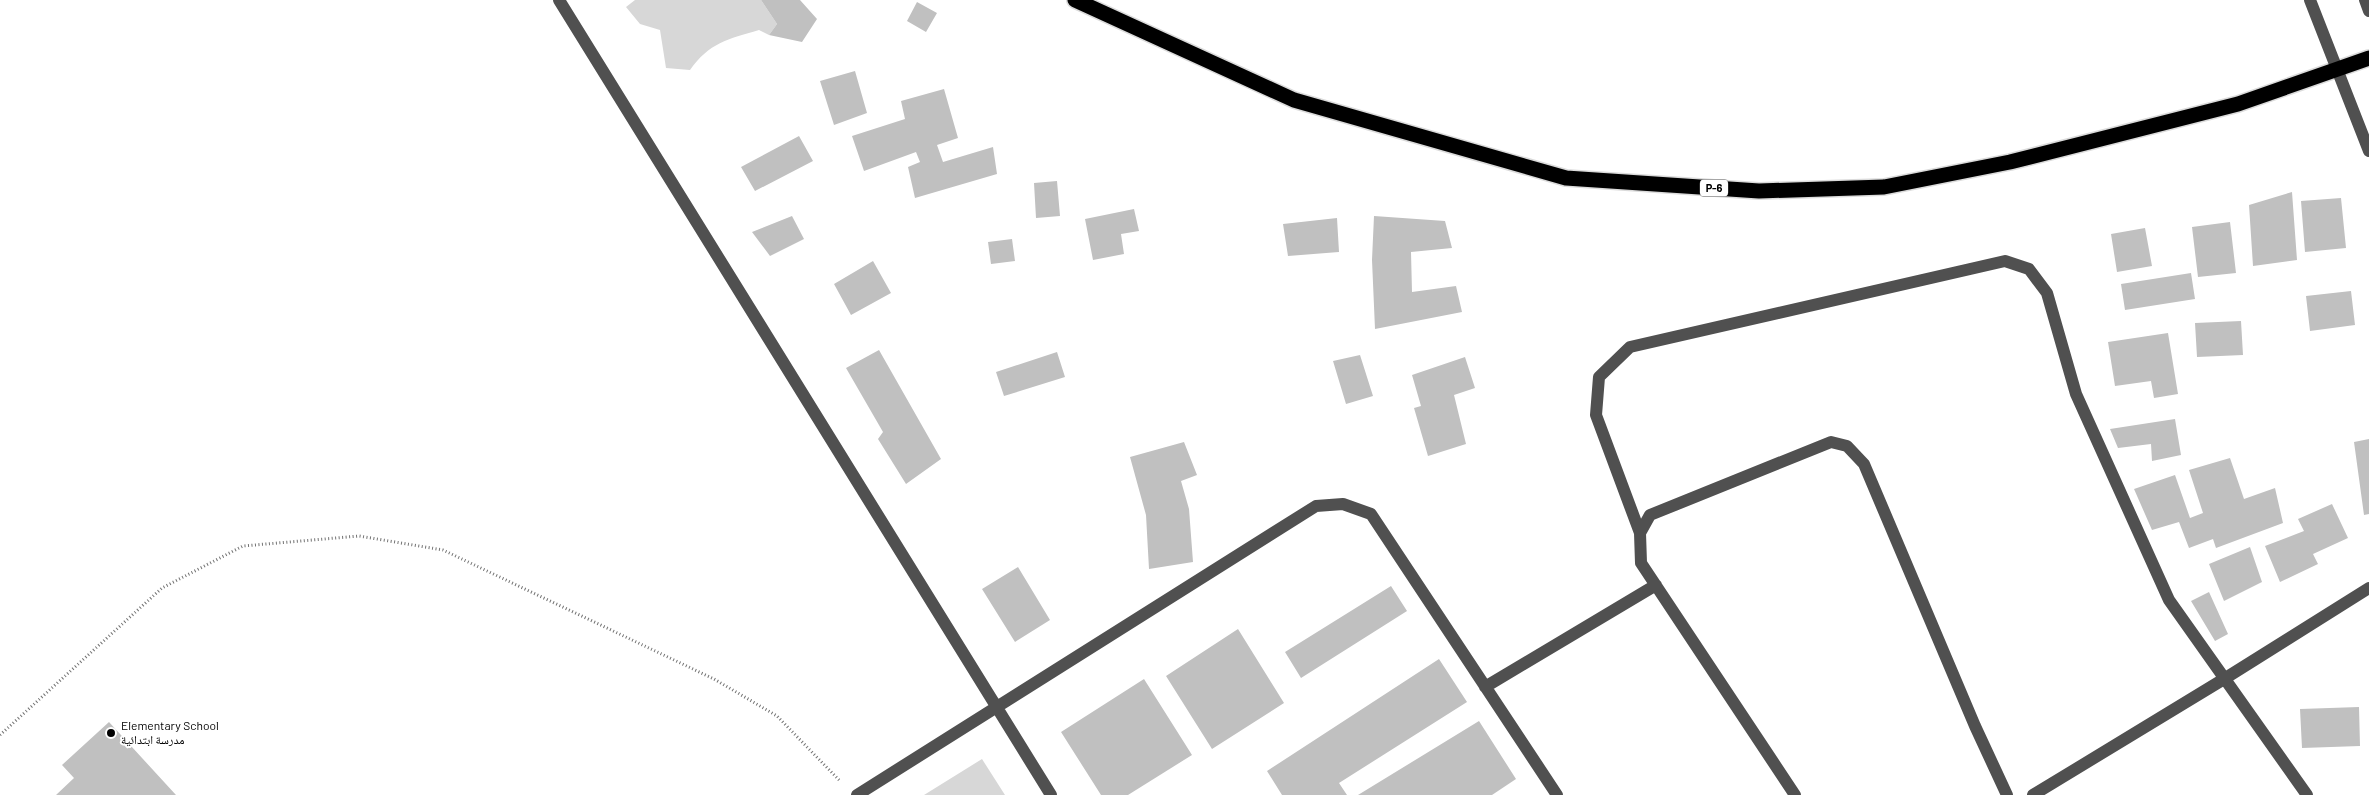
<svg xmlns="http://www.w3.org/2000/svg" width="2369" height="795" font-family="Barlow,'Noto Naskh Arabic',sans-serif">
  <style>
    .green { fill: #d7d7d7 }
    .building { fill: #c0c0c0 }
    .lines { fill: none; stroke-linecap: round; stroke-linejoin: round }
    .highway-casing { stroke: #dbdbdb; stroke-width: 18 }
    .path { stroke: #727272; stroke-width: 3; stroke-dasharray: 1 2.5; stroke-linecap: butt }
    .minor { stroke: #505050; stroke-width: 12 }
    .highway { stroke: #000; stroke-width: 15 }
    .poi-dot { fill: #000; stroke: #fff; stroke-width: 2 }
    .labels { text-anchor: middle; stroke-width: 4; stroke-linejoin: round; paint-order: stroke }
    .shield { fill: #fff; stroke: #4c4c4c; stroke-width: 1 }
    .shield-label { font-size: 11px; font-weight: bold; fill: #000 }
    .poi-label { font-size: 12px; fill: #000; stroke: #fff; text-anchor: start }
  </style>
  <rect width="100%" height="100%" fill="#fff"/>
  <path class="green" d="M635,0H761L777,24L769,35L759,30C728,39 709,43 690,70L666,68L660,30L640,24L626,7Z
    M982,759L1005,795H924Z"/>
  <path class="building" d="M761,0H800L817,19L802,42L769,35L777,24Z
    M917,2L937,13L926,32L907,21Z
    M855,71L867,113L834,125L820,81Z
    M944,89L958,138L937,145L943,162L993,147L997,174L915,198L908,167L920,162L916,152L864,171L852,136L905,119L901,101Z
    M799,136L813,161L755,191L741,167Z
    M1057,181L1060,216L1036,218L1034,183Z
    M2292,192L2297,260L2253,266L2249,205Z
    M2341,198L2346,248L2305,252L2301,201Z
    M1134,209L1139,231L1121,234L1124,254L1093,260L1085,219Z
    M792,216L804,239L770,256L752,232Z
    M1374,216L1445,221L1452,248L1411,252L1412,292L1456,286L1462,312L1375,329L1372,260Z
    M1337,218L1339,252L1288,256L1283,224Z
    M2230,222L2236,273L2198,277L2192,227Z
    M2145,228L2152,266L2117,272L2111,234Z
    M1012,239L1015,261L991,264L988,242Z
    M873,261L891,293L851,315L834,284Z
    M2191,273L2195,299L2125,310L2121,284Z
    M2351,291L2355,325L2310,331L2306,296Z
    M2241,321L2243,355L2197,357L2195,323Z
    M2168,333L2178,394L2154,398L2151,381L2115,386L2108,342Z
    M879,350L941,459L906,484L878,439L883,432L846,368Z
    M1057,352L1065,377L1004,396L996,372Z
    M1360,355L1373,396L1346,404L1333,361Z
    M1465,357L1475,388L1454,395L1466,444L1428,456L1414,408L1421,406L1412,375Z
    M2175,419L2181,455L2152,461L2151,444L2118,448L2110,429Z
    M2369,439V514L2364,515L2354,442Z
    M1184,442L1197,475L1181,481L1189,509L1193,562L1149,569L1146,515L1130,457Z
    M2230,458L2244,499L2275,488L2283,523L2216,548L2213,539L2189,548L2179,522L2152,530L2134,489L2175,475L2190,518L2203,513L2189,470Z
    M2332,504L2348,538L2313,554L2318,564L2280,582L2265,546L2304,531L2298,519Z
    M2250,547L2262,582L2224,601L2209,564Z
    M1018,567L1050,620L1015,642L982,589Z
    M1391,586L1407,611L1301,678L1285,652Z
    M2209,592L2228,634L2215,641L2191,601Z
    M1238,629L1284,703L1212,749L1166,676Z
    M1439,659L1467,702L1339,783L1347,795H1282L1267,771Z
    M1144,679L1192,755L1128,795H1101L1061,732Z
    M2359,707L2360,746L2302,748L2300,709Z
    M1479,721L1516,779L1492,795H1358Z
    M109,722L176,795H56L74,778L62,765Z"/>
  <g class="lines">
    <g class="highway-casing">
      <path id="highway" d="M1075,0L1294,100L1566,178L1759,191L1884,187L2010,162L2238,104L2369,58"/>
    </g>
    <path class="path" d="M0,735L162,588L243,546L359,536L443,550L714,679L777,716L840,781"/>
    <path class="minor" d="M559,0L1051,795
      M2310,0L2369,151
      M2365,0L2369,11
      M1640,533L1596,415L1599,377L1630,347L2005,261L2029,269L2047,293L2076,394L2169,600L2307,795
      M1485,687L1656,585
      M857,795L1316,506L1343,504L1371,514L1557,795
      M1795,795L1641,563L1640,533L1650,515L1831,442L1847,446L1864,464L1975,726L2007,795
      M2033,795L2224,679L2369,588"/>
    <use href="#highway" class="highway"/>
  </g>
  <circle class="poi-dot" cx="111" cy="733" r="5"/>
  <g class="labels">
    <rect class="shield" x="1700" y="179.5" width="28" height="17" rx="4"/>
    <g class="shield-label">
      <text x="1714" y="192">P-6</text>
    </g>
    <g class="poi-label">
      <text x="121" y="730">Elementary School<tspan x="121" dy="14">مدرسة ابتدائية</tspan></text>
    </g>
  </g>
</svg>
